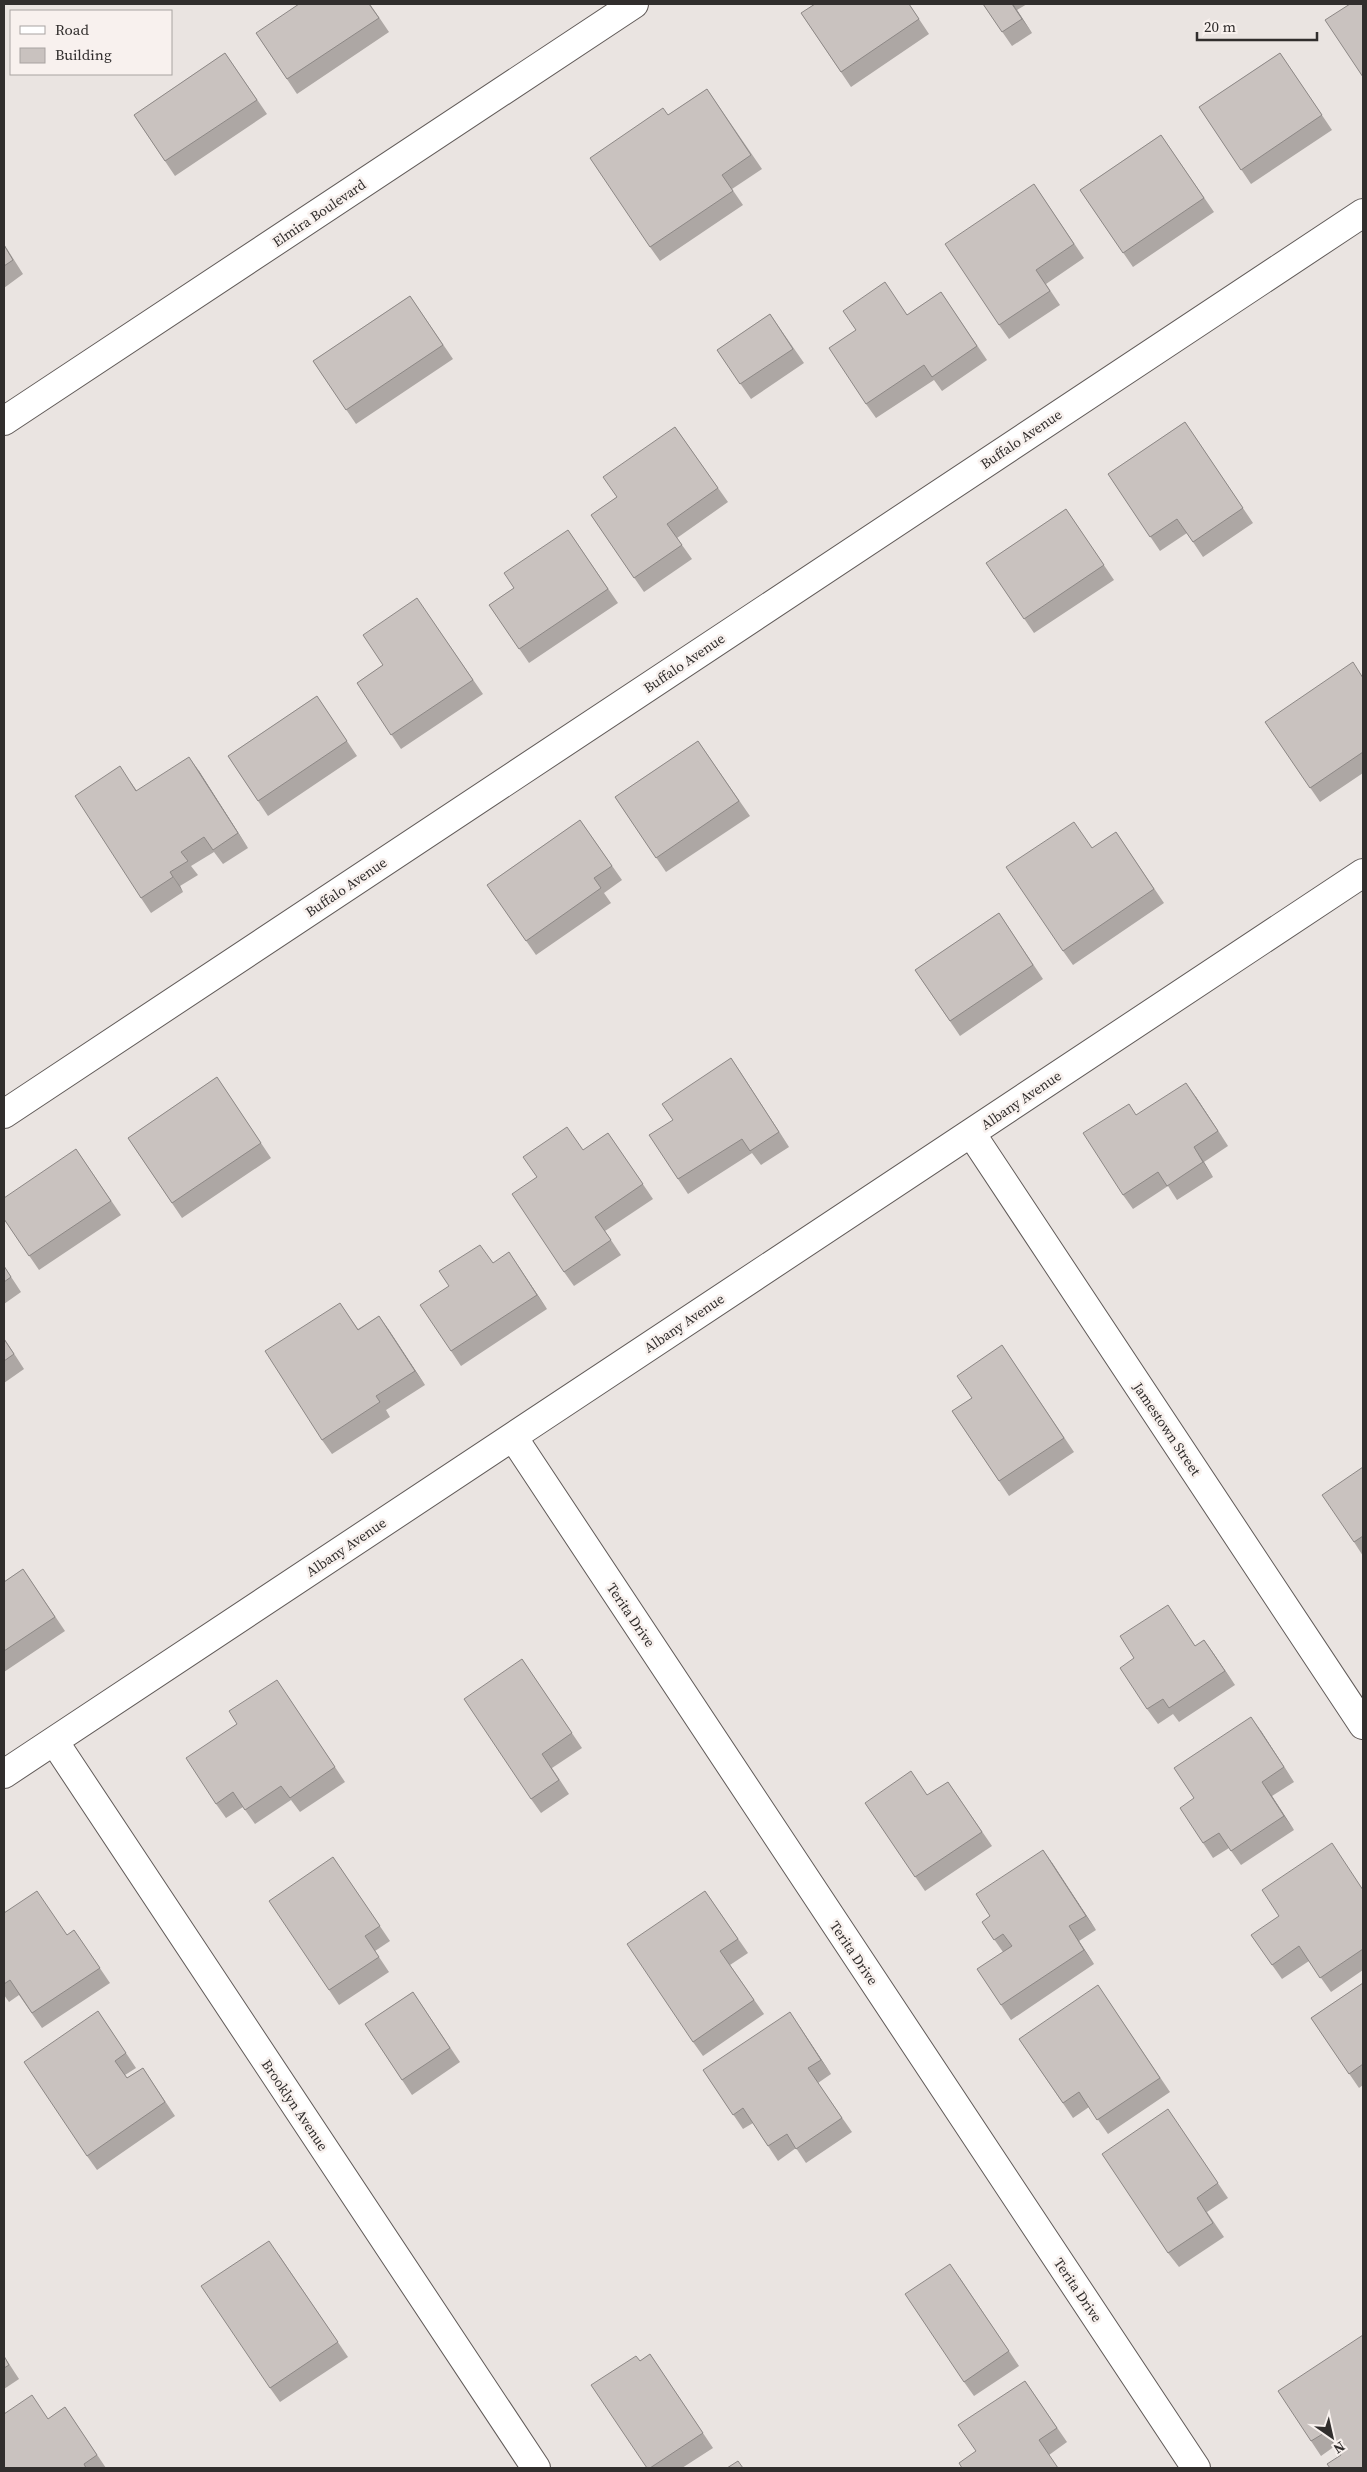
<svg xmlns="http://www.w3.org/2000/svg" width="1367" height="2472" font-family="'Source Serif 4',serif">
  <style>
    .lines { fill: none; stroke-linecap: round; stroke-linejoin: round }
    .street-casing { stroke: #615b59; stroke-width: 30 }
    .street { stroke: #fff; stroke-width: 28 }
    .wall { fill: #ada7a4 }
    .shaded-wall { fill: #8d8886 }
    .building { fill: #c9c2bf; stroke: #8d8886 }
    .labels { text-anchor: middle; stroke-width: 5; stroke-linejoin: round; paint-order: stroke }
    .street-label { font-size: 14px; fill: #312e2d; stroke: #f8f1ee }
  </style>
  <rect width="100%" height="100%" fill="#eae4e1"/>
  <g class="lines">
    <g class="street-casing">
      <path id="street" d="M4,421L634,4
        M4,1114L1363,213
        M971,1133L1363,1725
        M513,1437L1196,2468
        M54,1741L536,2468
        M4,1774L1363,873"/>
    </g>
    <use href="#street" class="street"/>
  </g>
  <path class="wall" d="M370,4L389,32L297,94L256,33Z
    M909,4L929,34L851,87L801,13Z
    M983,4H1027L1017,10L1032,33L1012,46Z
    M225,53L267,114L175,176L134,115Z
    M1280,53L1332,130L1251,184L1199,107Z
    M707,89L762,169L732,189L743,205L660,261L650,247L668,115Z
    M1161,135L1214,212L1133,267L1080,190Z
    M1034,184L1084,258L1046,284L1060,305L1009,339L999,325Z
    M4,244L23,274L4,288Z
    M941,292L987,360L942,391L934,380L876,418L866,404L907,315Z
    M410,296L453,359L356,424L313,361Z
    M770,314L804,363L751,399L717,350Z
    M1185,422L1253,523L1203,557L1187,533L1160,551L1108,474Z
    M675,427L728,502L677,538L692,559L644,592L591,515L617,497Z
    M1066,509L1114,580L1034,633L986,563Z
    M568,530L618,603L529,663L489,605L514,588Z
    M427,613L483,694L401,749L357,683L383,665Z
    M1363,677V773L1320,802L1265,722Z
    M317,696L357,756L268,816L228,756Z
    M698,741L750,816L666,872L615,797Z
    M199,771L248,848L223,864L214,852L191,866L198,875L180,886L183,892L151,913L141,898L130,781L137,791Z
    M580,820L622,880L604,893L611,903L536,955L487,885Z
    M1116,832L1164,903L1073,965L1063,951Z
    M999,913L1043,979L960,1036L915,970Z
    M731,1058L789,1147L761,1165L752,1153L688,1194L678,1179L673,1120Z
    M217,1077L271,1158L182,1218L128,1138Z
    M1196,1097L1228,1146L1204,1162L1213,1177L1177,1200L1168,1186L1133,1209L1123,1195L1136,1115Z
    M608,1133L653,1199L605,1231L621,1255L574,1286L564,1272L537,1177L583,1150Z
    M76,1149L121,1215L39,1270L4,1219Z
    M493,1263L519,1267L547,1309L461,1366L451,1351Z
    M4,1266L21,1292L4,1304Z
    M340,1303L358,1329L379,1316L425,1385L386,1410L390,1417L332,1454L322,1440Z
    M4,1338L24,1369L4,1383Z
    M1002,1345L1074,1452L1009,1496L952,1411L972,1398Z
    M1363,1467V1556L1354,1542Z
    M23,1569L65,1631L4,1672V1582Z
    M1168,1605L1195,1646L1204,1640L1235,1685L1179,1722L1173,1714L1158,1724L1147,1709L1134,1658Z
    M522,1659L582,1748L552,1768L569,1794L541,1813L531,1799Z
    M287,1695L345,1782L300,1812L291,1800L255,1824L243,1807L226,1818L216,1804Z
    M1261,1731L1294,1782L1272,1796L1294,1830L1241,1865L1229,1848L1213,1858L1203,1843L1194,1798Z
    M948,1782L992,1846L925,1891L865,1803L928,1795Z
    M1043,1850L1096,1930L1079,1941L1094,1964L1011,2020L1001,2005L1003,1952L982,1922L990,1916Z
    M333,1857L390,1941L375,1951L389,1972L339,2005L329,1990Z
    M1363,1889V1970L1331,1992L1309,1961L1282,1979L1251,1935Z
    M705,1891L748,1953L730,1965L764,2014L703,2056L693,2042Z
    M4,1913L67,1935L74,1930L110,1983L42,2028L19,1995L9,2002L4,1995Z
    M1363,1983V2085L1359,2088L1311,2018Z
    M413,1992L460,2062L412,2095L365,2024Z
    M1108,2000L1170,2092L1108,2134L1089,2107L1073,2118L1019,2039Z
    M98,2011L136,2068L125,2075L127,2078L143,2068L175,2116L97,2170L87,2156Z
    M800,2027L831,2074L818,2083L852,2132L806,2163L796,2148L778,2161L753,2123L743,2129L703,2070Z
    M1178,2124L1228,2198L1207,2212L1224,2237L1179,2267L1168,2253Z
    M279,2255L348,2357L280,2402L270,2388Z
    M960,2278L1019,2366L974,2396L964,2382Z
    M1363,2335L1341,2455L1335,2446L1321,2456L1311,2441Z
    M650,2354L713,2448L682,2468H647L640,2361Z
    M4,2356L19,2379L4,2389Z
    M1025,2381L1067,2442L1049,2455L976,2451Z
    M65,2407L106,2468H4L48,2419Z"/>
  <path class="shaded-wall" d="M1012,4H1013L1032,33L1022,19Z
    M189,757L199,771L248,848L238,833Z
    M170,872L180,886L183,892L173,877Z
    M731,1058L741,1073L789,1147L779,1132Z
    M1186,1083L1196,1097L1228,1146Z
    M1194,1147L1204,1162L1213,1177L1203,1162Z
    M509,1252L547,1309L537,1295Z
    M379,1316L389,1330L425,1385L415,1371Z
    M1204,1640L1214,1654L1235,1685L1225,1671Z
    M1251,1717L1261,1731L1294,1782L1284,1767Z
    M1262,1782L1272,1796L1294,1830L1284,1816Z
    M1043,1850L1053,1864L1096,1930L1086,1916Z
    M1069,1926L1079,1941L1094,1964L1084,1950Z
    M790,2012L800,2027L831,2074L821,2060Z"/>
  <path class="building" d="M299,4H369L379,18L287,79L256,33Z
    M815,4H909L919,19L841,72L801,13Z
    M983,4H1012L1022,19L1002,32Z
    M1350,4H1363V77L1325,20Z
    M225,53L257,100L165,161L134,115Z
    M1280,53L1322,115L1241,170L1199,107Z
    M707,89L751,155L722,175L733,191L650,247L590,158L663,108L668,115Z
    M1161,135L1204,198L1123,253L1080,190Z
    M1034,184L1074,244L1036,270L1050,291L999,325L945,244Z
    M4,245L13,260L4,266Z
    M885,282L907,315L941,292L977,346L932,377L924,365L866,404L829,348L856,330L843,311Z
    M410,296L443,345L346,410L313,361Z
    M770,314L793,349L740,384L717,350Z
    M1185,422L1243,508L1193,542L1177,519L1150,537L1108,474Z
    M675,427L718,488L667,524L682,545L634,578L591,515L617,497L603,477Z
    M1066,509L1104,565L1024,619L986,563Z
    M568,530L608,589L519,649L489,605L514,588L504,573Z
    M417,598L473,680L391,735L357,683L383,665L363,635Z
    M1353,662L1363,678V752L1310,788L1265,722Z
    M317,696L347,741L258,801L228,756Z
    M698,741L739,801L656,858L615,797Z
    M189,757L238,833L213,850L204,837L181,852L188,861L170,872L173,877L141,898L75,796L120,766L136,791Z
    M580,820L612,866L594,878L601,888L526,941L487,885Z
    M1074,822L1092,848L1116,832L1154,889L1063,951L1006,867Z
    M999,913L1033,965L950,1021L915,970Z
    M731,1058L779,1132L750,1151L742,1139L678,1179L649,1135L673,1120L662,1104Z
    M217,1077L261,1143L172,1203L128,1138Z
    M1186,1083L1218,1131L1194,1147L1203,1162L1167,1186L1158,1172L1123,1195L1083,1133L1129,1104L1136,1115Z
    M567,1127L583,1150L608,1133L643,1184L595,1217L611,1240L564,1272L512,1194L537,1177L523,1157Z
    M76,1149L111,1201L29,1256L4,1219V1198Z
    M480,1245L493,1263L509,1252L537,1295L451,1351L420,1305L449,1286L439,1271Z
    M4,1266L11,1277L4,1282Z
    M340,1303L358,1330L379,1316L415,1371L376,1396L380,1402L322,1440L265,1351Z
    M4,1339L14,1354L4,1361Z
    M1002,1345L1064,1438L999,1481L952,1411L972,1398L957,1376Z
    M1363,1467V1536L1354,1542L1322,1495Z
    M23,1569L55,1617L4,1651V1582Z
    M1168,1605L1195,1646L1204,1640L1225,1671L1169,1708L1163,1699L1147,1709L1120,1668L1134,1658L1120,1636Z
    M522,1659L572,1733L542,1754L559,1780L531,1799L464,1699Z
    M277,1680L335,1767L290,1798L281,1786L245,1810L233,1792L216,1804L186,1758L237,1724L229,1711Z
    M1251,1717L1284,1767L1262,1782L1284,1816L1231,1851L1219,1833L1203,1843L1180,1808L1194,1798L1174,1768Z
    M911,1771L927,1795L948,1782L982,1832L915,1877L865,1803Z
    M1332,1843L1363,1890V1949L1320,1978L1299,1946L1272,1965L1251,1935L1279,1916L1262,1890Z
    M1043,1850L1086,1916L1069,1926L1084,1950L1001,2005L977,1969L1012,1946L1003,1934L994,1940L982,1922L990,1916L976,1894Z
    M333,1857L380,1926L365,1936L379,1957L329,1990L269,1901Z
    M37,1891L67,1935L74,1930L100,1968L32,2013L10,1980L4,1984V1913Z
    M705,1891L738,1939L720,1951L754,2000L693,2042L627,1944Z
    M1363,1983V2064L1349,2074L1311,2018Z
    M1098,1985L1160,2078L1097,2120L1079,2092L1063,2103L1019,2039Z
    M413,1992L450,2048L402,2080L365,2024Z
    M98,2011L126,2053L115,2061L127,2078L143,2068L165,2102L87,2156L24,2062Z
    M790,2012L821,2060L808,2068L842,2118L796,2149L787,2134L768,2146L743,2108L733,2115L703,2070Z
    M1168,2109L1218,2183L1197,2198L1213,2223L1168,2253L1102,2154Z
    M269,2241L338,2342L270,2388L201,2286Z
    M950,2264L1009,2351L964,2382L905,2294Z
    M1363,2335V2468H1330L1327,2464L1341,2455L1326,2432L1311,2441L1278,2391Z
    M650,2354L703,2433L650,2468H647L591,2385L636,2356L640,2361Z
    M4,2356L9,2365L4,2368Z
    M1025,2381L1057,2428L1039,2440L1058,2468H962L959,2463L976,2451L958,2425Z
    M32,2395L48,2419L65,2407L97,2455L84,2464L86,2468H4V2414Z
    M738,2461L743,2468H727Z"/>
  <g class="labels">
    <g class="street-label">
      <text transform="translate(319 213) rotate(-34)" y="5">Elmira Boulevard</text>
      <text transform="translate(1021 439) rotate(-34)" y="5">Buffalo Avenue</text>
      <text transform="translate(684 663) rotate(-34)" y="5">Buffalo Avenue</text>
      <text transform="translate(346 887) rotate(-34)" y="5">Buffalo Avenue</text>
      <text transform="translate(1021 1100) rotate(-34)" y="5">Albany Avenue</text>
      <text transform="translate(684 1323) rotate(-34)" y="5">Albany Avenue</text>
      <text transform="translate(1167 1429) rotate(56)" y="5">Jamestown Street</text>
      <text transform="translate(346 1547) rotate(-34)" y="5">Albany Avenue</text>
      <text transform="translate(631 1615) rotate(56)" y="5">Terita Drive</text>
      <text transform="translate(854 1953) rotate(56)" y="5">Terita Drive</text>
      <text transform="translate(295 2105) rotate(56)" y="5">Brooklyn Avenue</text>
      <text transform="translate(1078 2290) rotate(56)" y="5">Terita Drive</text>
    </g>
  </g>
  <rect width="1367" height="2472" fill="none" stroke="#312e2d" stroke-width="10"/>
  <rect x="10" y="10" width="162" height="65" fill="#f8f1ee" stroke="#a8a3a1"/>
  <rect x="20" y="26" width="25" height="8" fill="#ffffff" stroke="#a8a3a1"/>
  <text x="55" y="35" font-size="15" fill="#312e2d">Road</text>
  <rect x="20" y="48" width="25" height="15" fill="#c9c2bf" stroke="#a8a3a1"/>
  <text x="55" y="60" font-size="15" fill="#312e2d">Building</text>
  <g transform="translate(1332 2437) rotate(146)" stroke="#f8f1ee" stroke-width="4" paint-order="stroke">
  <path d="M0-4L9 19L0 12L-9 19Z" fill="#312e2d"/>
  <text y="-8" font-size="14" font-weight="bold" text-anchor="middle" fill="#312e2d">N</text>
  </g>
  <path d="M1197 32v8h120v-8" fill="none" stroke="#312e2d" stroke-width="2.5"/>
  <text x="1204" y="32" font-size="15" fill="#312e2d" stroke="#f8f1ee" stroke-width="4" paint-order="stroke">20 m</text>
</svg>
